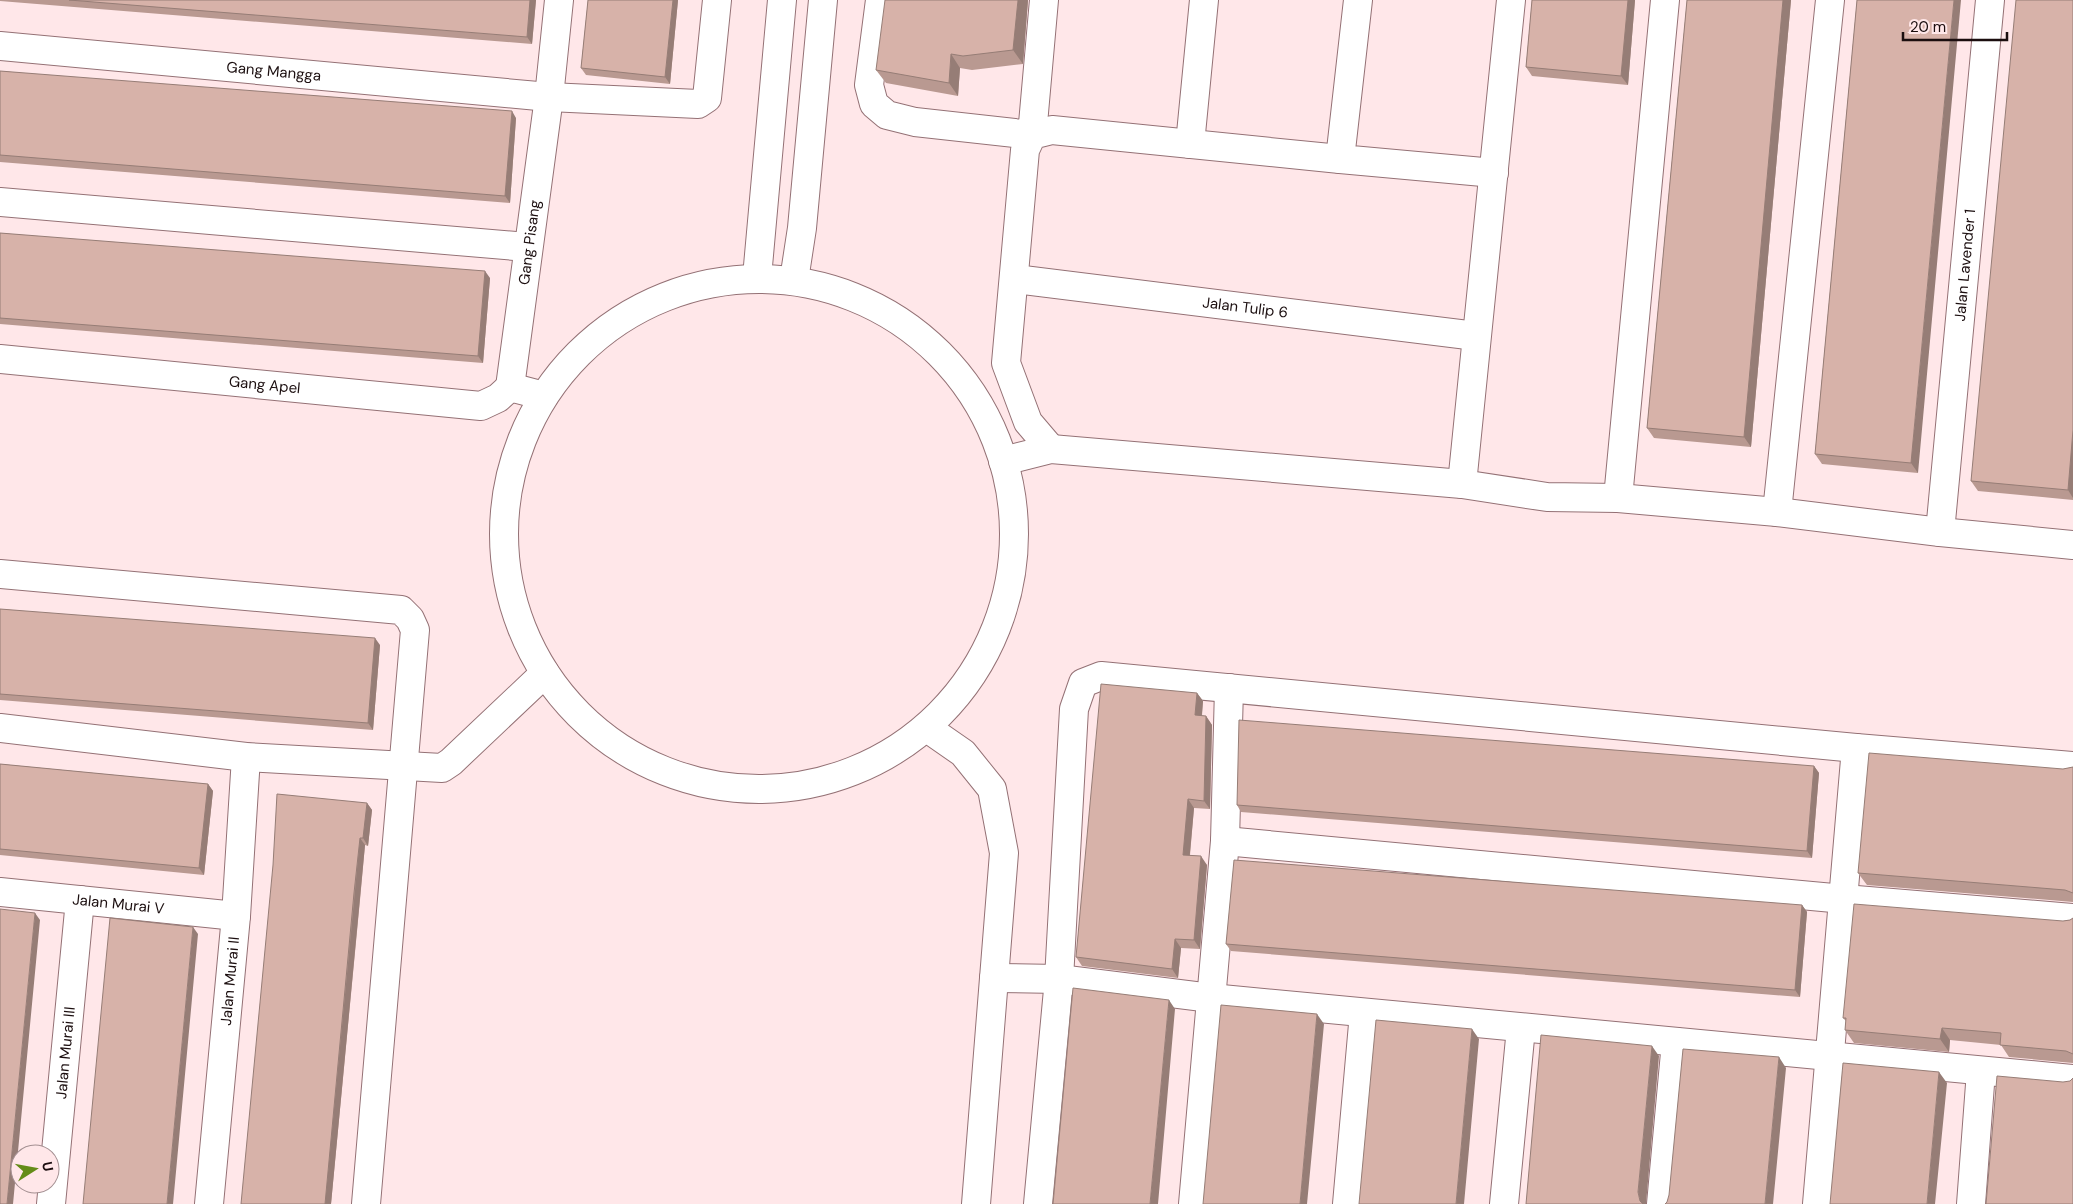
<svg xmlns="http://www.w3.org/2000/svg" width="2073" height="1204" font-family="'DM Sans',sans-serif">
  <style>
    .lines { fill: none; stroke-linecap: round; stroke-linejoin: round }
    .minor-casing { stroke: #947175; stroke-width: 30 }
    .minor { stroke: #fff; stroke-width: 28 }
    .wall { fill: #b99991 }
    .shaded-wall { fill: #967d76 }
    .building { fill: #d7b2a9; stroke: #967d76 }
    .labels { text-anchor: middle; stroke-width: 4; stroke-linejoin: round; paint-order: stroke }
    .street-label { font-size: 15px; fill: #1b0e0f; stroke: #ffe7e9 }
  </style>
  <rect width="100%" height="100%" fill="#ffe7e9"/>
  <g class="lines">
    <g class="minor-casing">
      <g id="minor">
        <path d="M880,0L869,85L874,104L887,115L915,122L1032,135L1044,0"/>
        <path d="M1358,0L1340,159L1494,173"/>
        <path id="s1" d="M0,46L549,97L698,104L707,98L717,0"/>
        <path d="M1190,144L1204,0"/>
        <path d="M0,202L527,247"/>
        <path d="M757,277L782,0"/>
        <circle cx="759" cy="534" r="255"/>
        <path id="s2" d="M1015,279L1476,336"/>
        <path d="M794,280L802,228L823,0"/>
        <path id="s3" d="M0,359L481,406L498,398L510,387L544,396"/>
        <path id="s4" d="M510,387L549,97L559,0"/>
        <path d="M1051,449L1028,422L1006,363L1025,150L1032,135L1052,130L1340,159"/>
        <path d="M1003,461L1051,449L1462,484L1547,497L1618,498L1777,512L1940,532L2073,545"/>
        <path d="M1462,484L1511,0"/>
        <path d="M1618,498L1665,0"/>
        <path d="M1777,512L1830,0"/>
        <path id="s5" d="M1940,532L1990,0"/>
        <path d="M0,574L401,610L410,619L415,630L366,1204"/>
        <path d="M0,728L246,757L442,768L451,762L545,673"/>
        <path d="M927,728L963,753L992,789L1004,853L976,1204"/>
        <path d="M1225,841L1844,899L2073,918"/>
        <path id="s6" d="M0,892L236,916"/>
        <path d="M994,978L1059,979L1211,998L2073,1079"/>
        <path id="s7" d="M51,1204L80,900"/>
        <path id="s8" d="M209,1204L236,916L246,757"/>
        <path d="M1038,1204L1059,979L1074,709L1083,683L1101,676L1856,748L2073,766"/>
        <path d="M1193,1204L1225,841L1229,688"/>
        <path d="M1347,1204L1364,1013"/>
        <path d="M1504,1204L1521,1028"/>
        <path d="M1661,1204L1676,1042"/>
        <path d="M1817,1204L1856,748"/>
        <path d="M1971,1204L1981,1071"/>
      </g>
    </g>
    <use href="#minor" class="minor"/>
  </g>
  <path class="wall" d="M0,0H536L532,44L0,1Z
    M588,0H678L670,84L586,75L581,68Z
    M1028,0L1023,64L972,70L960,68L958,96L886,83L876,70Z
    M1532,0H1635L1628,85L1532,76L1526,67Z
    M1687,0H1791L1751,447L1654,438L1647,428Z
    M1857,0L1918,473L1822,464L1815,454Z
    M2073,0V500L1978,491L1971,481Z
    M0,71L516,118L510,203L0,162Z
    M0,233L490,278L483,363L0,324Z
    M0,609L380,645L373,730L0,700Z
    M1197,693L1203,701L1202,716H1206L1212,725L1210,809L1194,808L1190,855L1207,865L1200,949L1181,948L1178,978L1082,966L1076,957Z
    M0,764L208,784L213,791L204,875L0,855Z
    M1814,766L1819,773L1812,858L1241,812L1237,805Z
    M2073,767V902L1867,885L1858,873L2063,769Z
    M367,803L372,810L368,846L365,845L360,900L331,1204H241Z
    M1802,905L1807,912L1800,997L1231,951L1226,944Z
    M2073,918V1063L2009,1057L2001,1045L1950,1040L1949,1052L1854,1043L1845,1030L1846,1021L1843,1018L2063,921L2070,920Z"/>
  <path class="shaded-wall" d="M530,0H536L532,44L527,37Z
    M673,0H678L670,84L665,77Z
    M1018,0H1028L1023,64L1013,50Z
    M1628,0H1635L1628,85L1621,76Z
    M1783,0H1791L1751,447L1744,437Z
    M1954,0H1961L1918,473L1911,463Z
    M951,54L960,68L958,96L949,83Z
    M512,111L516,118L510,203L505,196Z
    M485,271L490,278L483,363L478,356Z
    M2073,430V498L2068,490Z
    M375,638L380,645L373,730L368,723Z
    M1197,693L1203,701L1201,724L1195,715Z
    M1206,716L1212,725L1210,809L1204,801Z
    M1814,766L1819,773L1812,858L1807,851Z
    M208,784L213,791L204,875L199,868Z
    M1188,799L1194,808L1189,863L1183,855Z
    M367,803L372,810L368,846L363,838Z
    M360,838L365,845L331,1204H325Z
    M1201,856L1207,865L1200,949L1194,940Z
    M1802,905L1807,912L1800,997L1795,990Z
    M35,913L40,920L13,1204H7Z
    M193,927L198,934L173,1204H167Z
    M1175,939L1181,948L1178,978L1172,969Z
    M1169,1000L1175,1009L1158,1204H1150Z
    M1317,1014L1324,1024L1307,1204H1300Z
    M1942,1028L1950,1040L1949,1052L1940,1039Z
    M1472,1029L1479,1039L1464,1204H1456Z
    M1652,1046L1659,1056L1646,1204H1642L1640,1201L1638,1192Z
    M1779,1057L1786,1068L1773,1204H1765Z
    M1939,1072L1947,1083L1935,1204H1927Z"/>
  <path class="building" d="M69,0H530L527,37Z
    M588,0H673L665,77L581,68Z
    M885,0H1018L1013,50L963,56L951,54L949,83L876,70Z
    M1532,0H1628L1621,76L1526,67Z
    M1687,0H1783L1744,437L1647,428Z
    M1857,0H1954L1911,463L1815,454Z
    M2016,0H2073V430L2068,490L1971,481Z
    M0,71L512,111L505,196L0,155Z
    M0,233L485,271L478,356L0,318Z
    M0,609L375,638L368,723L0,694Z
    M1101,684L1197,693L1195,715L1206,716L1204,801L1188,799L1183,855L1201,856L1194,940L1175,939L1172,969L1076,957Z
    M1239,720L1814,766L1807,851L1237,805Z
    M1869,753L2063,769L2073,767V893L2065,890L1858,873Z
    M0,764L208,784L199,868L0,849Z
    M277,794L367,803L363,838H360L354,893L325,1204H241L273,865Z
    M1234,860L1802,905L1795,990L1226,944Z
    M1854,904L2063,921L2070,920L2073,918V1054L2066,1051L2000,1045L2001,1033L1942,1028L1940,1039L1845,1030L1846,1018H1843Z
    M0,909L35,913L7,1204H0Z
    M110,918L193,927L167,1204H83Z
    M1073,988L1169,1000L1150,1204H1053Z
    M1221,1005L1317,1014L1300,1204H1203Z
    M1376,1020L1472,1029L1456,1204H1359Z
    M1541,1035L1652,1046L1638,1192L1640,1201L1643,1204H1526Z
    M1683,1049L1779,1057L1765,1204H1665L1667,1202L1669,1195Z
    M1843,1063L1939,1072L1927,1204H1830Z
    M1997,1076L2063,1082L2070,1081L2073,1078V1204H1986Z"/>
  <g class="labels">
    <g class="street-label">
      <text dy="5" stroke="none"><textPath href="#s1" startOffset="275">Gang Mangga</textPath></text>
      <text dy="5" stroke="none"><textPath href="#s4" startOffset="146">Gang Pisang</textPath></text>
      <text dy="5" stroke="none"><textPath href="#s5" startOffset="268">Jalan Lavender 1</textPath></text>
      <text dy="5" stroke="none"><textPath href="#s2" startOffset="232">Jalan Tulip 6</textPath></text>
      <text dy="5" stroke="none"><textPath href="#s3" startOffset="266">Gang Apel</textPath></text>
      <text dy="5" stroke="none"><textPath href="#s6" startOffset="119">Jalan Murai V</textPath></text>
      <text dy="5" stroke="none"><textPath href="#s8" startOffset="224">Jalan Murai II</textPath></text>
      <text dy="5" stroke="none"><textPath href="#s7" startOffset="152">Jalan Murai III</textPath></text>
    </g>
  </g>
  <g transform="translate(35 1169) rotate(79)"><circle r="24" fill="#ffe7e9" stroke="#a49092"/>
  <path d="M0-4L9 19L0 12L-9 19Z" fill="#648c18"/>
  <text y="-8" font-size="14" font-weight="bold" text-anchor="middle" fill="#1b0e0f">U</text>
  </g>
  <path d="M1903 32v8h104v-8" fill="none" stroke="#1b0e0f" stroke-width="2.5"/>
  <text x="1910" y="32" font-size="15" fill="#1b0e0f" stroke="#ffe7e9" stroke-width="4" paint-order="stroke">20 m</text>
</svg>
